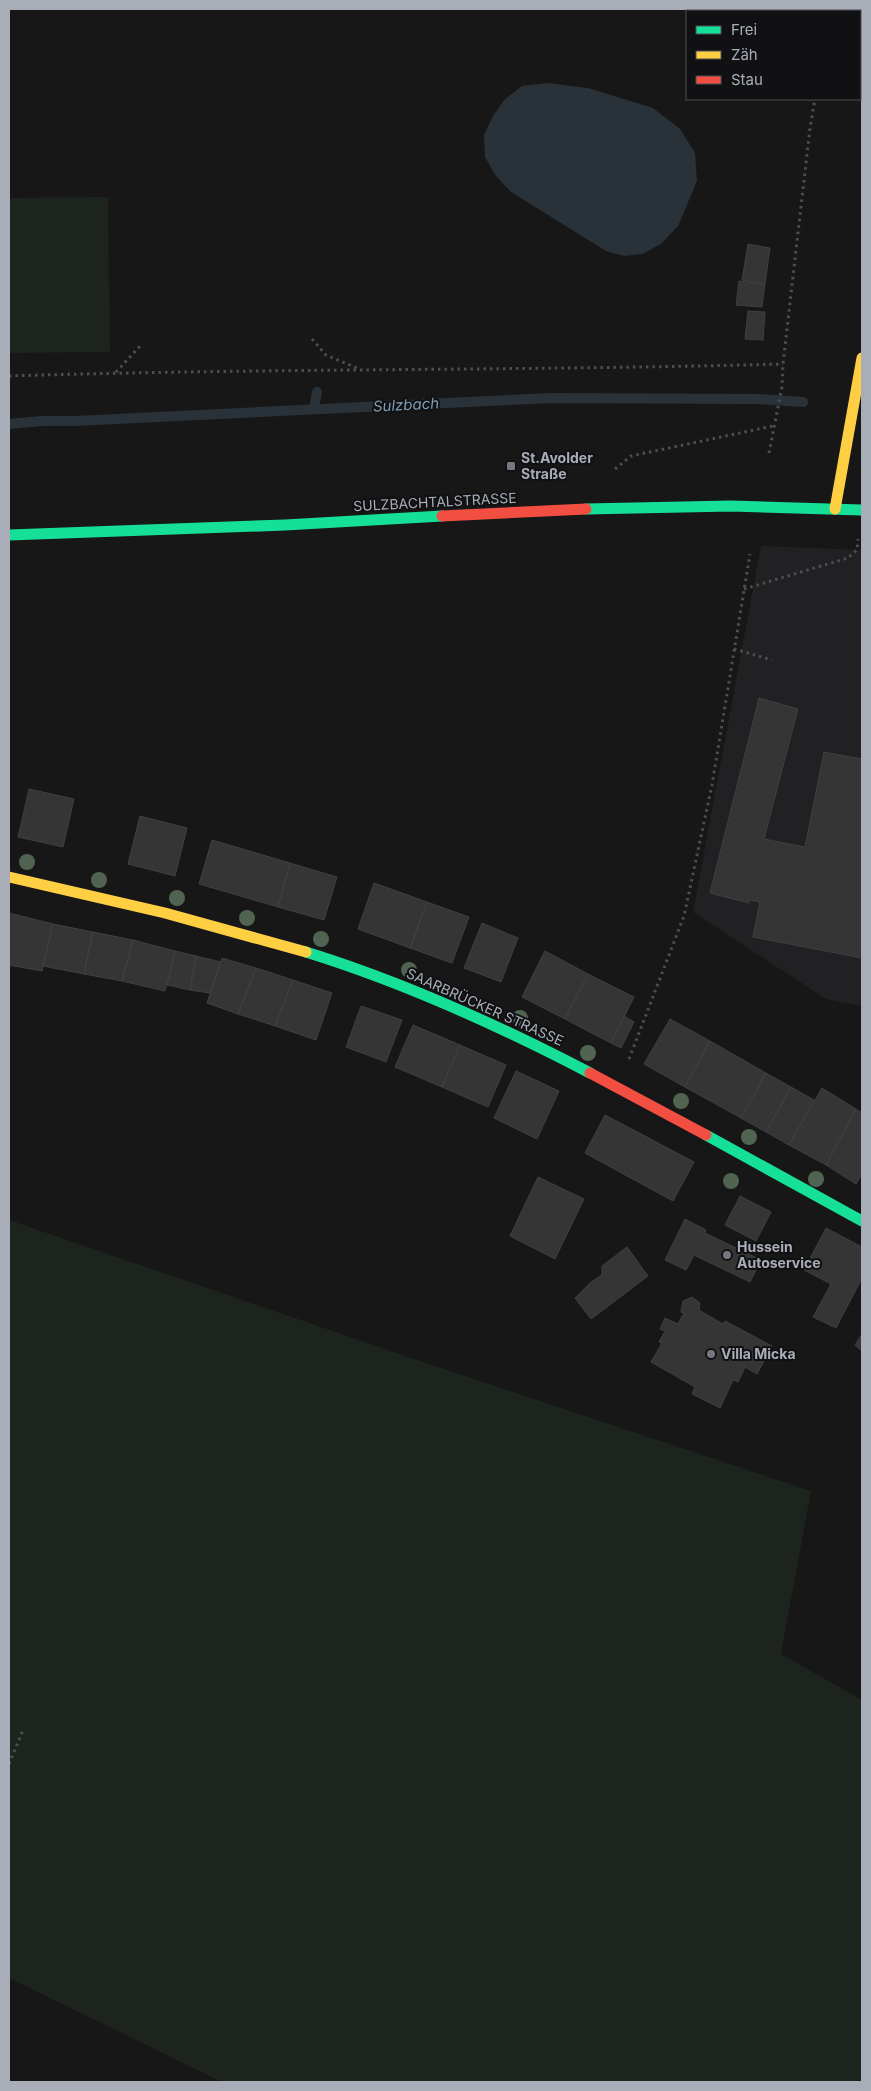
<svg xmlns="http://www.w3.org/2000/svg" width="871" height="2091" font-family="Inter,sans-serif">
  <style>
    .built { fill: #212123 }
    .green { fill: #1d241e }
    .water { fill: #2a3239 }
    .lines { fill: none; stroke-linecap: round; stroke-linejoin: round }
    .stream { stroke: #2a3239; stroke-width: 10 }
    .building { fill: #353536; stroke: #3f4043 }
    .path { stroke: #4d4e52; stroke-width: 3; stroke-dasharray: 2.5 4; stroke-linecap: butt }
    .fast { stroke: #16e098; stroke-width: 11 }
    .slow { stroke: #ffcf43; stroke-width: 11 }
    .jam { stroke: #f24e42; stroke-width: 11 }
    .tree { fill: #506451 }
    .poi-dot { fill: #757880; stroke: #111113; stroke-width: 2 }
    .labels { text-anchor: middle; stroke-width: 4; stroke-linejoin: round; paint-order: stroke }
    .poi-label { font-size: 14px; font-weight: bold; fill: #a8adb8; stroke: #111113; text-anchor: start }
    .street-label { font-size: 14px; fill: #a8adb8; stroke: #111113 }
    .water-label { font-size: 15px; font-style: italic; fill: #7f9bb3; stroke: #111113 }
  </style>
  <rect width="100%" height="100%" fill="#171717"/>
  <path class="built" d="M761,546L862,550V1006L826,999L693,912Z"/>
  <path class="green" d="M108,197L110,352L9,353V198Z
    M9,1220L429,1364L811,1491L781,1654L862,1700V2082H222L9,1978Z"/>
  <path class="water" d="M547,83L588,88L653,108L680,129L695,153L697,181L678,226L661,244L642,254L624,256L606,251L511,192L496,176L485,157L484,135L493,116L505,99L522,86Z"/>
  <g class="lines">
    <path class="stream" d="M314,409L317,392
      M9,424L42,421H74L551,398L757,399L803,402"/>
  </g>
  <path class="building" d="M748,244L770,248L765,284L742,280Z
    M739,281L765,284L762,307L736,305Z
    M748,311L765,312L763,340L745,339Z
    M759,698L798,709L764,839L805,847L824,752L862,759V958L753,937L760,902L749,900V903L710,893Z
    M29,789L74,799L63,847L18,837Z
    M140,816L187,828L175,876L128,864Z
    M212,840L290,863L278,907L199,884Z
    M290,863L337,877L324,920L278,907Z
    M374,883L427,902L410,948L358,929Z
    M427,902L469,917L452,963L410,948Z
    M9,913L53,924L42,971L9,965Z
    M482,923L518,938L501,982L464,968Z
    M53,924L93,932L84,974L43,966Z
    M93,932L133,940L122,981L84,974Z
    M133,940L175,951L165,991L122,981Z
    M175,951L196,956L190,990L167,985Z
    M545,951L588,974L565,1019L522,997Z
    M196,956L221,962L210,993L190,990Z
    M222,958L256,968L238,1014L207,1003Z
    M256,968L293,980L275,1026L238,1014Z
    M588,974L634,997L611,1043L565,1019Z
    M293,980L332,993L316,1040L275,1026Z
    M361,1006L402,1020L386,1062L346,1047Z
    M624,1016L634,1022L621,1048L611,1043Z
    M670,1019L710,1041L685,1087L644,1064Z
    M413,1025L460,1045L442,1087L395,1067Z
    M710,1041L766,1073L741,1118L685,1087Z
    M460,1045L506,1065L488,1107L442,1087Z
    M516,1071L559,1091L537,1139L494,1118Z
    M766,1073L791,1087L766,1132L741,1118Z
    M791,1087L814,1100L789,1145L766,1132Z
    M822,1088L856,1109L826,1165L789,1145Z
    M856,1109L862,1113V1174L856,1184L826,1165Z
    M605,1115L694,1162L673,1201L585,1153Z
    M538,1177L584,1199L555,1259L510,1236Z
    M740,1196L771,1212L756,1241L725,1225Z
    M685,1219L706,1230L705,1233L761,1260L750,1282L694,1255L686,1270L665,1260Z
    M826,1228L862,1247V1278L836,1328L813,1317L831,1284L804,1270Z
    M627,1247L648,1276L591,1319L575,1298L590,1283L602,1275V1266Z
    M692,1297L700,1303L699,1310L723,1324L725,1321L772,1346L757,1374L745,1367L738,1382L733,1380L720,1408L692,1394L695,1387L651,1362L662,1343L659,1342L665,1331L660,1329L665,1318L678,1324L684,1313L681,1312L683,1301Z
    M862,1334V1351L855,1345Z"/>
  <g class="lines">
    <path class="path" d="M833,11L834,9
      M312,339L326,355L357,368
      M116,372L141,345
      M9,376C267,368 525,371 783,364
      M769,453L782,387L783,364L810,128L815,99
      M615,469L631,456L773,426
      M744,589L848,558L857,550L858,539
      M734,649L772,660
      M629,1059L684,916L712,785L750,554
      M9,1764L23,1730"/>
    <path class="fast" d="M586,509L731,506L862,510
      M9,535L285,525L442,516
      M306,952C406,983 498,1025 590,1073
      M706,1135L862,1221"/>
    <path class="slow" d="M835,509L862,358
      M9,877L165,913L306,952"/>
    <path class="jam" d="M442,516L586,509
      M590,1073L706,1135"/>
  </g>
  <g class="tree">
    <circle cx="27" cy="862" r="8"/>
    <circle cx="99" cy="880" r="8"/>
    <circle cx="177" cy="898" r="8"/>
    <circle cx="247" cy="918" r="8"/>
    <circle cx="321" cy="939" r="8"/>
    <circle cx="409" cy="970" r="8"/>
    <circle cx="520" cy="1018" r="8"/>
    <circle cx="588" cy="1053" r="8"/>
    <circle cx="681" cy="1101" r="8"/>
    <circle cx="749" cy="1137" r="8"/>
    <circle cx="816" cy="1179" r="8"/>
    <circle cx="731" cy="1181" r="8"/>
  </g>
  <g class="poi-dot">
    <rect x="506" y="461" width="10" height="10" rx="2.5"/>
    <circle cx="727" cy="1255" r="5"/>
    <circle cx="711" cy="1354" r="5"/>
  </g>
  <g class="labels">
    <g class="poi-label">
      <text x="521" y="463">St.Avolder<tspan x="521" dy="16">Straße</tspan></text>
      <text x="737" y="1252">Hussein<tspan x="737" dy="16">Autoservice</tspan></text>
      <text x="721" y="1359">Villa Micka</text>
    </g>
    <g class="street-label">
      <text transform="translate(435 502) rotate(-3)" y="5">SULZBACHTALSTRASSE</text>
      <text transform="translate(485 1007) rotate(24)" y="5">SAARBRÜCKER STRASSE</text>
    </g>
    <g class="water-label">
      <text transform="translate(406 405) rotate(-3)" y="5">Sulzbach</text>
    </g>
  </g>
  <rect width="871" height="2091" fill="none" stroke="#a8adb8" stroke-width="20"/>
  <rect x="686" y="10" width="175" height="90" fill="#111113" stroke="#4d4f55"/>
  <rect x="696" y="26" width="25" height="8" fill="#16e098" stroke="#4d4f55"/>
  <text x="731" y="35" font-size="15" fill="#a8adb8">Frei</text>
  <rect x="696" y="51" width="25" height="8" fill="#ffcf43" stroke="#4d4f55"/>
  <text x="731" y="60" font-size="15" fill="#a8adb8">Zäh</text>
  <rect x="696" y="76" width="25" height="8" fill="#f24e42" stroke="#4d4f55"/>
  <text x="731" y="85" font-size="15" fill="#a8adb8">Stau</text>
</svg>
